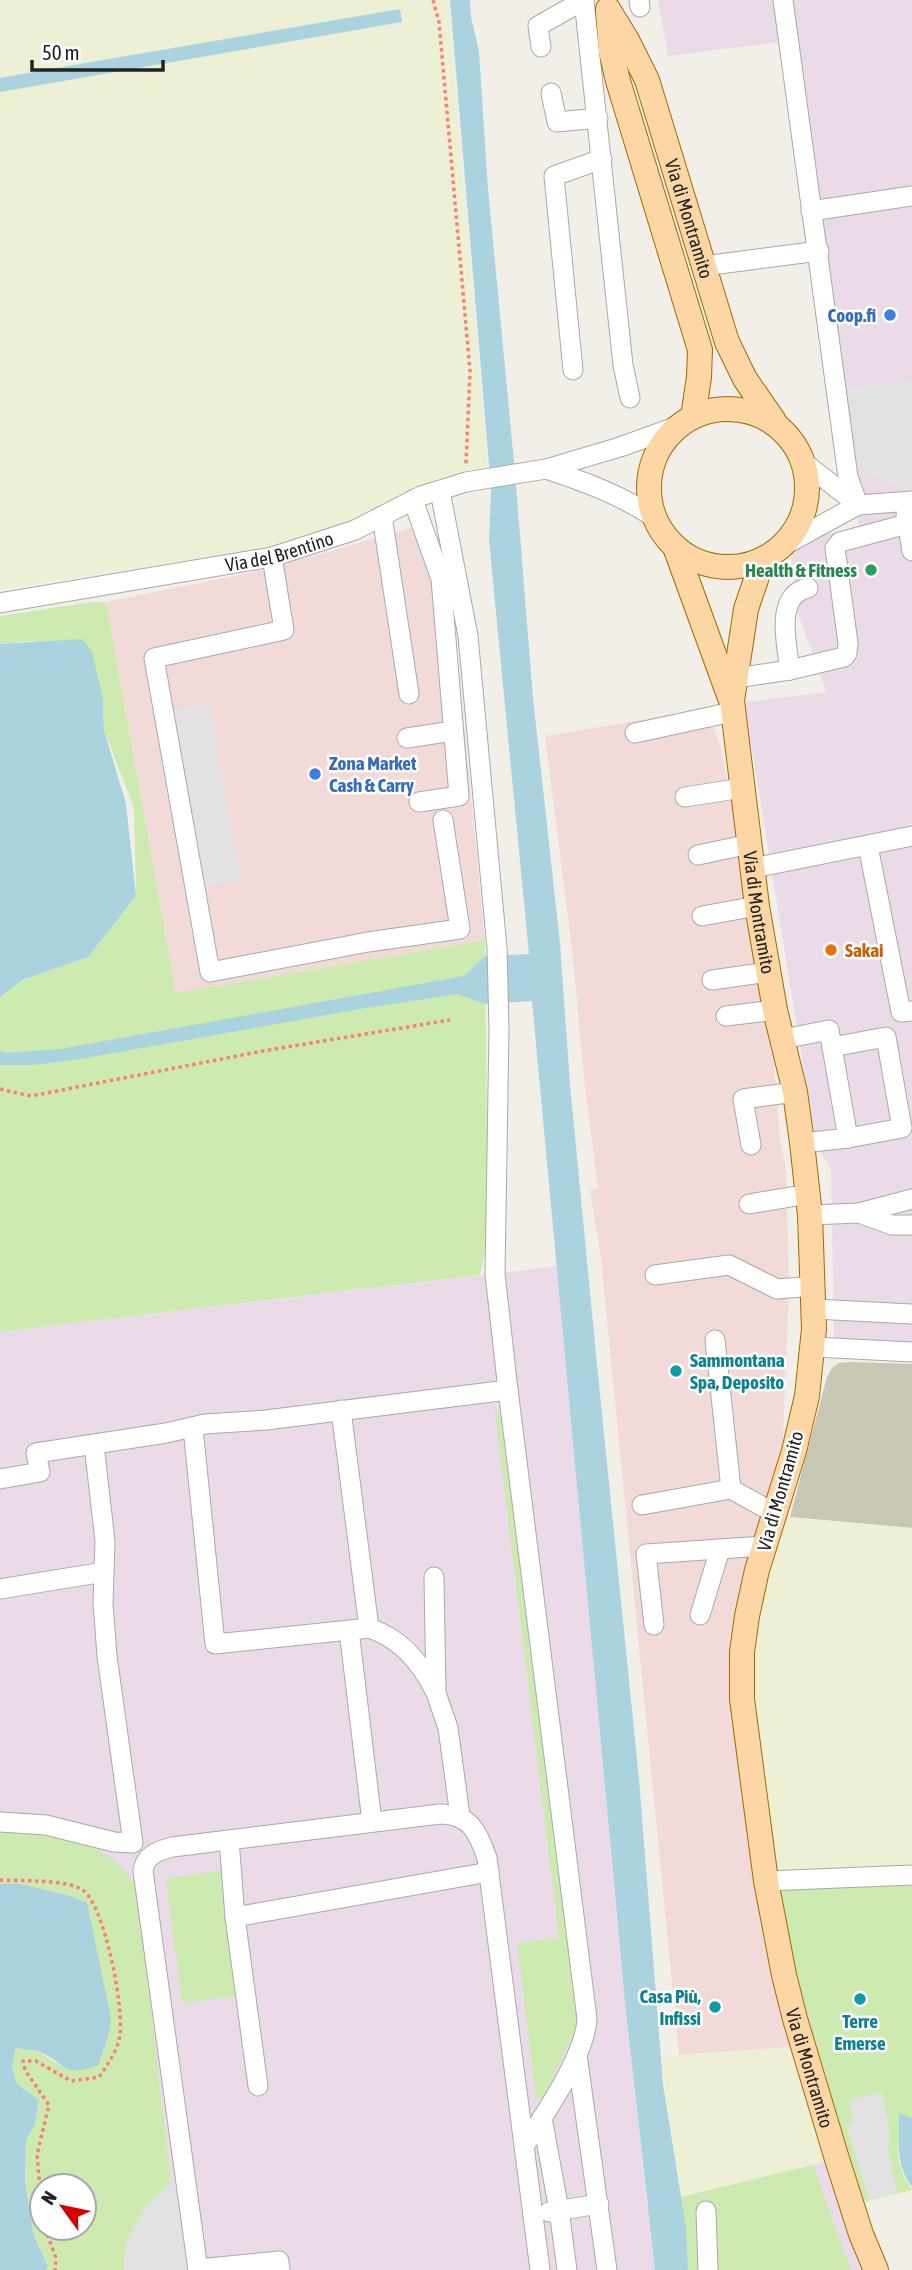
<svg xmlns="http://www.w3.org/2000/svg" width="912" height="2270" font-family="'Asap Condensed',sans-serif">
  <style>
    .commercial { fill: #f2dad9 }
    .industrial { fill: #ebdbe8 }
    .construction { fill: #c7c7b4 }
    .farmland { fill: #eef0d5 }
    .grass { fill: #cdebb0; fill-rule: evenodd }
    .parking { fill: #e2e2e2 }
    .water { fill: #aad3df }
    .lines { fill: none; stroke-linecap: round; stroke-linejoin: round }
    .minor-casing { stroke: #a9a9a9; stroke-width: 21 }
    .major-casing { stroke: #a06b00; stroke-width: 26 }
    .path { stroke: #fa8072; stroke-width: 3.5; stroke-dasharray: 3.5 3.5; stroke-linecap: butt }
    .minor { stroke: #fff; stroke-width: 19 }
    .major { stroke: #fcd6a4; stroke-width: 24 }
    .shop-dot { fill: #3f7fe0; stroke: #fff; stroke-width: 2.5 }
    .leisure-dot { fill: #2e9e5b; stroke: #fff; stroke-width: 2.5 }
    .food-dot { fill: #e8710a; stroke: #fff; stroke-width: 2.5 }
    .culture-dot { fill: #0f9aa8; stroke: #fff; stroke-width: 2.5 }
    .labels { text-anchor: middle; stroke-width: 5; stroke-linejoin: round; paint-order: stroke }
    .street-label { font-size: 19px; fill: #222; stroke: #fff }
    .shop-label { font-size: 19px; font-weight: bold; fill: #366cbe; stroke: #fff; text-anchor: end }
    .leisure-label { font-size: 19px; font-weight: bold; fill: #27864d; stroke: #fff; text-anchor: end }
    .food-label { font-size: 19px; font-weight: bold; fill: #c56008; stroke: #fff; text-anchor: start }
    .culture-label { font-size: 19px; font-weight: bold; fill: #0d838f; stroke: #fff; text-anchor: start }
  </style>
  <rect width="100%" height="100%" fill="#f2efe9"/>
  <path class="commercial" d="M428,523L450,580L485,940L176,993L106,602L268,569Z
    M706,709L721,749L731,797L772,1040L780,1139L786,1169L789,1287L781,1488L803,2046L679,2055L601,1258L590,1190L598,1188L585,1087L572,949L545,736Z"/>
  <path class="industrial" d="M658,0H912V1342L834,1338L831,1168L816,1145L751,743L739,703L826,692L798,613L789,540L859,529L788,41L668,56Z
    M558,1266L616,1910L647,2205L837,2159L876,2270H124L0,1829V1332Z"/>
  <path class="construction" d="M850,1362L912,1364V1528L790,1517L827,1377L832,1368L839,1363Z"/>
  <path class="farmland" d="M0,0H448L488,474L288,545L0,589Z
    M790,1517L912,1528V1875L766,1881L742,1699L765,1545Z
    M803,2046L837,2159L681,2197L661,2057Z"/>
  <path class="grass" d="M92,602H106L176,993L485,940L488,1238L480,1275L0,1332V997L22,980L88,957L136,896L134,808L104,730L103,700L34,641L0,644V616Z
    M505,1411L579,2022L543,2098L536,2099L517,1943L559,1938L495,1412Z
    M0,1829C15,1830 30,1829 45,1831C80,1836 120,1857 137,1888L171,2182C147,2207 121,2232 124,2270H46L48,2265L34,2236L25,2181L26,2140L35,2125L39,2100L16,2083L12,2065L16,2048L38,2051L58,2064H98L103,2050L94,1936L87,1904L16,1883L0,1884ZM42,2186H84V2228H42Z
    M224,1870L240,1996L182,2003L166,1878Z
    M912,1875V2118L899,2114L898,2157L904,2177L912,2190L851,2205L766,1881Z
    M813,2165L851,2270H688L686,2228L681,2197Z"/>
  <path class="parking" d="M912,380V492L910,493L859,468L848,388Z
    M209,703L240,880L195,888L164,711Z
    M882,2092L891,2138L887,2144L897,2193L869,2200L846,2124L854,2122L849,2100Z
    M187,2181L198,2269L280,2270H124L127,2240L144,2209L171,2182Z"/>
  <path class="water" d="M450,0H470L471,17L479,51L488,189L515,473L533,698L560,943L570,1084L596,1355L639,1779L663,2084L686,2228L688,2270H655L625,2002L532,1001L484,1004L458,994L366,1008L86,1058L34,1065H0V1051L7,1053L60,1049L464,976L485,956L529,954L489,540L491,489Z
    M400,9L402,22L0,92V78L16,75Z
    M82,639L92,652L103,700L104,730L126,804L136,896L88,957L22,980L0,997V644Z
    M16,1883L71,1896L87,1903L111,2018L109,2034L98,2065C62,2079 68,2064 40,2052C34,2049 24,2050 16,2048L12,2065L16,2083L39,2100L35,2125L26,2140L25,2181L34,2236L48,2266L46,2270H0V1884Z
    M899,2113L912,2118V2187C895,2165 899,2140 899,2113Z"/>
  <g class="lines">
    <g class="minor-casing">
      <g id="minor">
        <path d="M584,0L623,365L630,398"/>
        <path d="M639,0L640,7"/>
        <path d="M783,0L848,477L858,505"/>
        <path d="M541,47L538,26L584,0"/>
        <path d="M551,93L557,122L598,118"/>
        <path d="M811,211L912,196"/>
        <path d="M704,266L819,251"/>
        <path d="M573,370L554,176L602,159"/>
        <path d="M802,461L857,504"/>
        <path d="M546,469C585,482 621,495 655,518"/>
        <path d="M440,491L468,636L497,948L499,1029L495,1274L508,1390"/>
        <path d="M413,500L441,579L459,796L419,802"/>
        <path d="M906,514L912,551"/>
        <path d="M382,516L409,694"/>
        <path d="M781,547L858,505L912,501"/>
        <path d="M272,557L284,630L154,658L210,972L368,942L460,929L443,820"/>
        <path id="s1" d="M0,603L272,557L355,530L421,496L466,482L546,469L620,447L681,425"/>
        <path d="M790,670C787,646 774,595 808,588"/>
        <path d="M735,678L790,670L844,657L847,653L848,643L835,548L840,542L907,524"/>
        <path d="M635,733L732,712"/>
        <path d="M407,738L453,731"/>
        <path d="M685,797L742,788"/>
        <path d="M868,846L901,1012L912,1011"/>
        <path d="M698,855L750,844"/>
        <path d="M753,868L912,836"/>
        <path d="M702,916L757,906"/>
        <path d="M712,980L768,972"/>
        <path d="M726,1016L775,1010"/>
        <path d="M783,1039L829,1030L848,1138L802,1143"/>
        <path d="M832,1047L886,1037L902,1128L848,1138"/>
        <path d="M751,1145L743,1099L795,1092"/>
        <path d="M749,1204L808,1194"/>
        <path d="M859,1213L912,1199"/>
        <path d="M810,1215L859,1213L892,1225H912"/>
        <path d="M655,1275L729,1265L777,1289L814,1286"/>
        <path d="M814,1309L912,1314"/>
        <path d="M715,1340L731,1489"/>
        <path d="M814,1347L912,1352"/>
        <path d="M341,1410L369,1628"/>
        <path d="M193,1428L215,1644L369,1628C400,1638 422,1664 436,1693"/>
        <path d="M0,1479L40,1472L36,1453L166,1433L205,1424L266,1420L508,1390L587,2019C585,2056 545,2113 525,2145"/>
        <path d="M642,1505L731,1489L774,1513"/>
        <path d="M434,1577L436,1693L448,1728L460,1816"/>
        <path d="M0,1589L104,1572"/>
        <path d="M700,1615L720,1549"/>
        <path d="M654,1625L646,1554L765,1546"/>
        <path d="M349,1630L372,1822"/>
        <path d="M0,1822L46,1825L114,1842L133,1843L107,1656L103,1603L105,1541L94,1445"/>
        <path d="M229,1840L235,1917L258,2086"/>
        <path d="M766,1881L912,1875"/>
        <path d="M235,1917L489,1872"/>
        <path d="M577,2055L607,2270"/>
        <path d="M542,2118L559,2210L567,2270"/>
        <path d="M706,2211L708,2270"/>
        <path d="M549,2212L599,2204"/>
        <path d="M198,2269L279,2261L280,2270"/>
        <path d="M198,2270L143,1871C145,1855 158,1851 172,1847L440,1814C470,1814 478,1832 487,1858L540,2270"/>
      </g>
    </g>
    <g class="major-casing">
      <g id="major">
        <path id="s2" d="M608,9L627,40L647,80L727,342L745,379L774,421"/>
        <path d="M608,12L611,51L618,81L700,350L699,377L693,417"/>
        <circle cx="728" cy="488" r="79"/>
        <path d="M675,547L730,698"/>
        <path id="s3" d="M763,559L746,609L732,701L757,906L775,1010L795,1092L802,1143L810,1215L814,1329L807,1396L794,1451L757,1570L747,1616L742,1652V1699L766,1881L784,1975L795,2019L837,2159L861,2234L876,2270"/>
      </g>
    </g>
    <path class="path" d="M433,0L439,22L470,371L466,465
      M0,1089L31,1096L263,1051L450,1020
      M0,1880C19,1881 71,1879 84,1891C105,1908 126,2013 119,2040C116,2052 107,2066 99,2077L71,2081L36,2061H23L25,2070L49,2105L37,2155L42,2211
      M45,2228L56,2258L55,2270"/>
    <use href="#minor" class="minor"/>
    <use href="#major" class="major"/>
  </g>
  <g class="shop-dot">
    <circle cx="890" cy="315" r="7"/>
    <circle cx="315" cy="774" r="7"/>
  </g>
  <circle class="leisure-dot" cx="871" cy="570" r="7"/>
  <circle class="food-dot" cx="831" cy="950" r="7"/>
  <g class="culture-dot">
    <circle cx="676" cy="1371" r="7"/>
    <circle cx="860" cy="1999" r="7"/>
    <circle cx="715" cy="2007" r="7"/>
  </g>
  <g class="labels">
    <g class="street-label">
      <text dy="7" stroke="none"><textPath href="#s2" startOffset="226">Via di Montramito</textPath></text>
      <text dy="7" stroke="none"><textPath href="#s1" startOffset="284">Via del Brentino</textPath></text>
      <text dy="7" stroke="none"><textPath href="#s3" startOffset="359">Via di Montramito</textPath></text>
      <text transform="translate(780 1491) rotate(-74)" y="7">Via di Montramito</text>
      <text dy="7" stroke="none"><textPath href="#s3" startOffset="1535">Via di Montramito</textPath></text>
    </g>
    <g class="shop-label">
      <text x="876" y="322">Coop.fi</text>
      <text x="329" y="770" text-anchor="start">Zona Market<tspan x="329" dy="22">Cash &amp; Carry</tspan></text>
    </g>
    <g class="leisure-label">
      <text x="857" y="577">Health &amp; Fitness</text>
    </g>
    <g class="food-label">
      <text x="845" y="957">Sakai</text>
    </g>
    <g class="culture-label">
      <text x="690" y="1367">Sammontana<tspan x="690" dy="22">Spa, Deposito</tspan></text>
      <text x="701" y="2003" text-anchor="end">Casa Più,<tspan x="701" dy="22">Infissi</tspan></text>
      <text x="860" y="2028" text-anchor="middle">Terre<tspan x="860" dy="22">Emerse</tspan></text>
    </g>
  </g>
  <g transform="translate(63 2207) rotate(303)"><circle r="33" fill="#ffffff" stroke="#a7a7a7" stroke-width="2"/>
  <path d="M0-5L12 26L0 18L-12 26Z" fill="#d40000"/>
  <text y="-10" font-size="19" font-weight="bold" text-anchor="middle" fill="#222222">N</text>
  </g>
  <path d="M32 60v10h131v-10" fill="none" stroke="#222222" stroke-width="3.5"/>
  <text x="42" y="60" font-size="21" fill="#222222" stroke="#ffffff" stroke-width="5" paint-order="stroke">50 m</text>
</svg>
